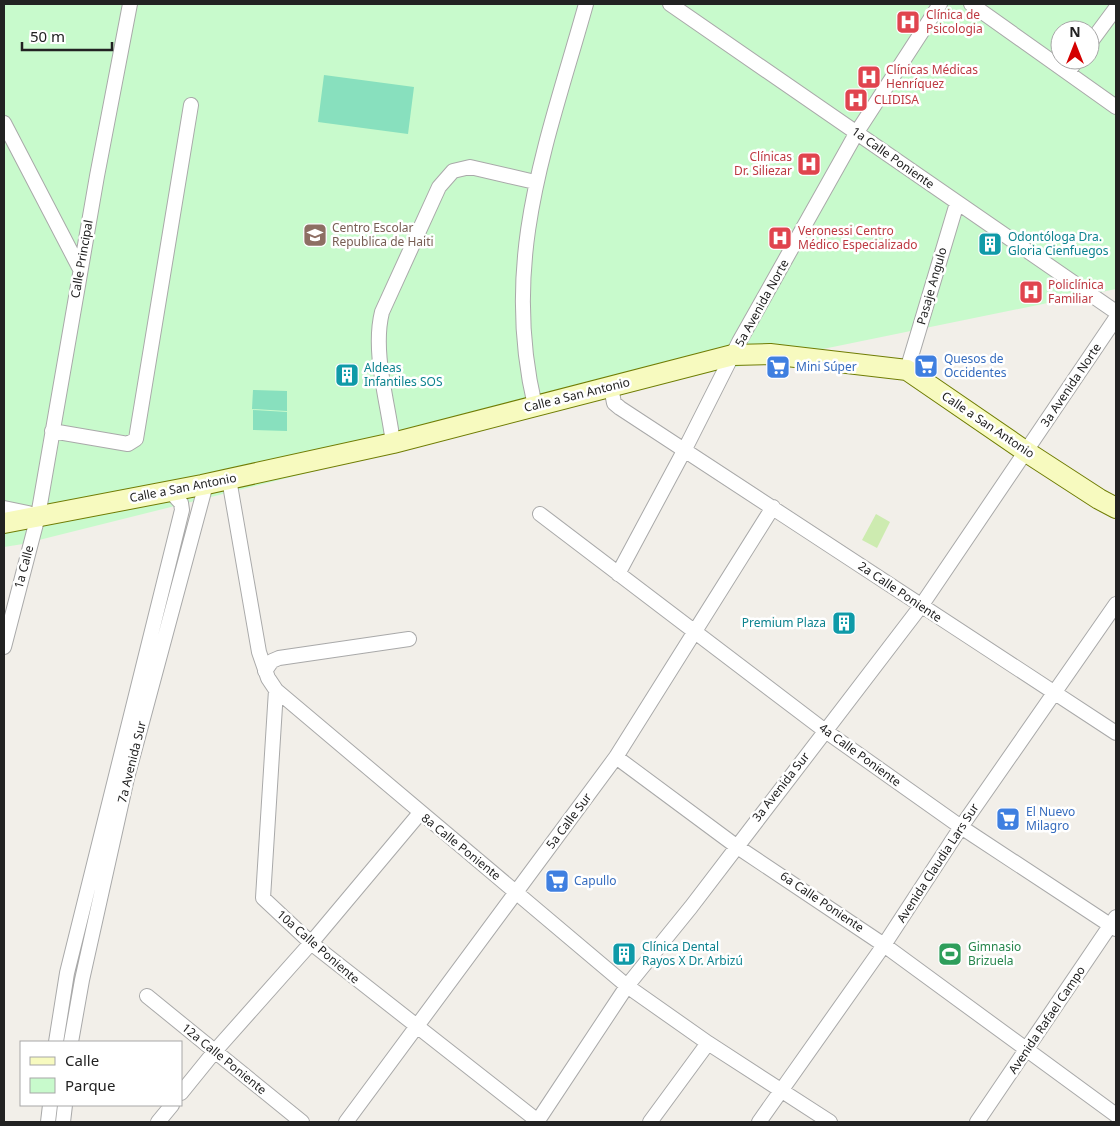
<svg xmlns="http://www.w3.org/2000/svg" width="1120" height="1126" font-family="'Noto Sans',sans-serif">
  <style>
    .grass { fill: #cdebb0 }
    .park { fill: #c8facc; fill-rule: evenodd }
    .pitch { fill: #88e0be }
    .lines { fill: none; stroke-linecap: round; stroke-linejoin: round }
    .street-casing { stroke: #a9a9a9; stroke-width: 16 }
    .secondary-casing { stroke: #707d05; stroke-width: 22 }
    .street { stroke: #fff; stroke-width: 14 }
    .secondary { stroke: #f7fabf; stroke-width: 20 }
    .labels { text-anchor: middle; stroke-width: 5; stroke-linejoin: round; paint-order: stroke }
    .health-label { font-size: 12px; fill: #be3a42; stroke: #fff; text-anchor: start }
    .street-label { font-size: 12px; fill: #222; stroke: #fff }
    .education-label { font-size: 12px; fill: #785e54; stroke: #fff; text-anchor: start }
    .culture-label { font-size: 12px; fill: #0d838f; stroke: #fff; text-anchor: start }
    .shop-label { font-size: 12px; fill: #366cbe; stroke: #fff; text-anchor: start }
    .leisure-label { font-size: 12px; fill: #27864d; stroke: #fff; text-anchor: start }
  </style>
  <rect width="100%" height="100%" fill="#f2efe9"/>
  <path class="grass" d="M876,514L890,522L877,548L862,540Z"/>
  <path class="park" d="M4,4H1116V289L711,372L23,544L4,547ZM1060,30H1090V60H1060Z"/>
  <path class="pitch" d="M324,75L414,87L408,134L318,122Z
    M253,390L287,391V411L252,409Z
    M253,410L287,412V431L253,430Z"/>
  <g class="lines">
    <g class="street-casing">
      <path id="street" d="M670,4L1116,312
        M971,4L1116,107
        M1090,43L1116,8
        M1068,72L1077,60
        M4,123L80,269
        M907,370L957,203
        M611,387L614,403L620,408L1116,733
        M535,406C500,259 547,143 586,4
        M52,431L128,444L136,439L191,105
        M393,443C388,402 372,352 382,312L439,187L453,171L470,167L535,182
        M229,479L259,652L268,678L276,690L627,986L708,1043L830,1122
        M4,508L33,514
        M540,514L824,730L961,827L1116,929
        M618,574L685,449L739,342L857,132L940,4
        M4,647L38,516L97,176L130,4
        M265,671L272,661L279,658L409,639
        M276,690L263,898L311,943L539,1122
        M616,757L736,846L884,945L1116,1115
        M147,996L302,1122
        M56,1042L67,973L182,510L181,503L170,491
        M71,1042L82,980L127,778L206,484
        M181,1093L215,1051L311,943L420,813
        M48,1122L50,1105
        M63,1122L65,1105
        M158,1122L172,1105
        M346,1122L616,757L773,507
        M537,1122L627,986L691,907L921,606L1116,318
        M650,1122L708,1043
        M759,1122L884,945L961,827L1116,604
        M977,1122L1116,917"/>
    </g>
    <g class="secondary-casing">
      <path id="secondary" d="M4,523L202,485L393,443L733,355L770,354L907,370L1025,451L1099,499L1116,508"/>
    </g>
    <use href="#street" class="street"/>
    <use href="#secondary" class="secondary"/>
  </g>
  <defs>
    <g id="hospital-square" transform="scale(1.25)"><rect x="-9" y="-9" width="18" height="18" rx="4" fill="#e0444e" stroke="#fff"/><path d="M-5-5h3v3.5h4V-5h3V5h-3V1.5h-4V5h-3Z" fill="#fff"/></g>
    <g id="school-square" transform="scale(1.25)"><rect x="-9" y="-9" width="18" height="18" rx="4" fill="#8d6e63" stroke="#fff"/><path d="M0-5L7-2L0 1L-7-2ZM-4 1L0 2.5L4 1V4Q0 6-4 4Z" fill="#fff"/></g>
    <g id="building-square" transform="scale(1.25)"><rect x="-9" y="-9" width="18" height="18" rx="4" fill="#0f9aa8" stroke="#fff"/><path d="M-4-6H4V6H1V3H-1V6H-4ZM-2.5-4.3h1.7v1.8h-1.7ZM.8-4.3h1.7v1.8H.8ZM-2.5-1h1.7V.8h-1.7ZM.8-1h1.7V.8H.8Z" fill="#fff"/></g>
    <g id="supermarket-square" transform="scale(1.25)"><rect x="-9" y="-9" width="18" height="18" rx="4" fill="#3f7fe0" stroke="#fff"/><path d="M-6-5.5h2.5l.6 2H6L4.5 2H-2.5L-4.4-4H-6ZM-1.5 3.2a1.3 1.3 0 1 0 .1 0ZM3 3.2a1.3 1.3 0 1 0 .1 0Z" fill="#fff"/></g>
    <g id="stadium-square" transform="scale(1.25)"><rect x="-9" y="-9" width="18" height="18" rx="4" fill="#2e9e5b" stroke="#fff"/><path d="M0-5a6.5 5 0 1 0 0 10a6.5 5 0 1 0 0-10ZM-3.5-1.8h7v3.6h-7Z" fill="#fff"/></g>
  </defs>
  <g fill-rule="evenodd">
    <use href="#hospital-square" x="908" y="22"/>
    <use href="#hospital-square" x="869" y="77"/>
    <use href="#hospital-square" x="856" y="100"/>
    <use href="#hospital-square" x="809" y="164"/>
    <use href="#school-square" x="315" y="235"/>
    <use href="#hospital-square" x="780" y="238"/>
    <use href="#building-square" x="990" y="244"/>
    <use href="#hospital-square" x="1031" y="292"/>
    <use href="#supermarket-square" x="926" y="366"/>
    <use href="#supermarket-square" x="778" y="367"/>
    <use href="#building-square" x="347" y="375"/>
    <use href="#building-square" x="844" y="623"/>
    <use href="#supermarket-square" x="1008" y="819"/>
    <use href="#supermarket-square" x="557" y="881"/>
    <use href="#building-square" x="624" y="954"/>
    <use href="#stadium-square" x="950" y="954"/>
  </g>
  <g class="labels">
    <g class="health-label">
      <text x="926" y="19">Clínica de<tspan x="926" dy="14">Psicologia</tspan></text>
      <text x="886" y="74">Clínicas Médicas<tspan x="886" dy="14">Henríquez</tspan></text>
      <text x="874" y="104">CLIDISA</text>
      <text x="792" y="161" text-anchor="end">Clínicas<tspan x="792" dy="14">Dr. Siliezar</tspan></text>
      <text x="798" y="235">Veronessi Centro<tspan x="798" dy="14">Médico Especializado</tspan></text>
      <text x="1048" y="289">Policlínica<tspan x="1048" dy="14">Familiar</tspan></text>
    </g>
    <g class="street-label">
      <text transform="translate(893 158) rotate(35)" y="4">1a Calle Poniente</text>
      <text transform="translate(82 259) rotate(-80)" y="4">Calle Principal</text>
      <text transform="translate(932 286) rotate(-74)" y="4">Pasaje Angulo</text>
      <text transform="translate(762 303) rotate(-61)" y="4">5a Avenida Norte</text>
      <text transform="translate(1071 385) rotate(-56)" y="4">3a Avenida Norte</text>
      <text transform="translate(577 395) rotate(-14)" y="4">Calle a San Antonio</text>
      <text transform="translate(988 425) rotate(34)" y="4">Calle a San Antonio</text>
      <text transform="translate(183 488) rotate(-11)" y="4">Calle a San Antonio</text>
      <text transform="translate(24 567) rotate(-75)" y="4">1a Calle</text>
      <text transform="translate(900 592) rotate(34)" y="4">2a Calle Poniente</text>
      <text transform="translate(860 755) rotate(36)" y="4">4a Calle Poniente</text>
      <text transform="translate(132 762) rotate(-76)" y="4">7a Avenida Sur</text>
      <text transform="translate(781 787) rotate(-52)" y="4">3a Avenida Sur</text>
      <text transform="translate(569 821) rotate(-53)" y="4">5a Calle Sur</text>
      <text transform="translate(461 847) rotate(39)" y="4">8a Calle Poniente</text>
      <text transform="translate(938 863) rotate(-57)" y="4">Avenida Claudia Lars Sur</text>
      <text transform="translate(822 902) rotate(34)" y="4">6a Calle Poniente</text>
      <text transform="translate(318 947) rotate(41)" y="4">10a Calle Poniente</text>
      <text transform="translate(1047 1020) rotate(-56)" y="4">Avenida Rafael Campo</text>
      <text transform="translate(224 1059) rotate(39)" y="4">12a Calle Poniente</text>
    </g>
    <g class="education-label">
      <text x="332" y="232">Centro Escolar<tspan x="332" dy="14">Republica de Haiti</tspan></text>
    </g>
    <g class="culture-label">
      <text x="1008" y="241">Odontóloga Dra.<tspan x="1008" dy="14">Gloria Cienfuegos</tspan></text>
      <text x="364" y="372">Aldeas<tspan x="364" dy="14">Infantiles SOS</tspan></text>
      <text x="826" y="627" text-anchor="end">Premium Plaza</text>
      <text x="642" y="951">Clínica Dental<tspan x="642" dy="14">Rayos X Dr. Arbizú</tspan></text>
    </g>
    <g class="shop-label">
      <text x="944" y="363">Quesos de<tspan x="944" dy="14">Occidentes</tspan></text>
      <text x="796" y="371">Mini Súper</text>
      <text x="1026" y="816">El Nuevo<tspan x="1026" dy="14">Milagro</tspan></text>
      <text x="574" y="885">Capullo</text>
    </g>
    <g class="leisure-label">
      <text x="968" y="951">Gimnasio<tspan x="968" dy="14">Brizuela</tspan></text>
    </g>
  </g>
  <rect width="1120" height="1126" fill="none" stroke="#222222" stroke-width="10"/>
  <rect x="20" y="1041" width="162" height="65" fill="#ffffff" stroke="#a7a7a7"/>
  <rect x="30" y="1057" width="25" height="8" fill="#f7fabf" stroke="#a7a7a7"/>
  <text x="65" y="1066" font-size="15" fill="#222222">Calle</text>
  <rect x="30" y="1078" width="25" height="15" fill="#c8facc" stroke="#a7a7a7"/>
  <text x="65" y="1091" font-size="15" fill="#222222">Parque</text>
  <g transform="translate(1075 45)"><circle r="24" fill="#ffffff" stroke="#a7a7a7"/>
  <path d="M0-4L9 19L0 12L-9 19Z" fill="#d40000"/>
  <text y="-8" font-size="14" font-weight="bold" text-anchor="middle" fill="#222222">N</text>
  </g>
  <path d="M22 42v8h90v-8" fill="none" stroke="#222222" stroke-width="2.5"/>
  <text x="30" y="42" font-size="15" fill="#222222" stroke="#ffffff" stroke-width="4" paint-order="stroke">50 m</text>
</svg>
